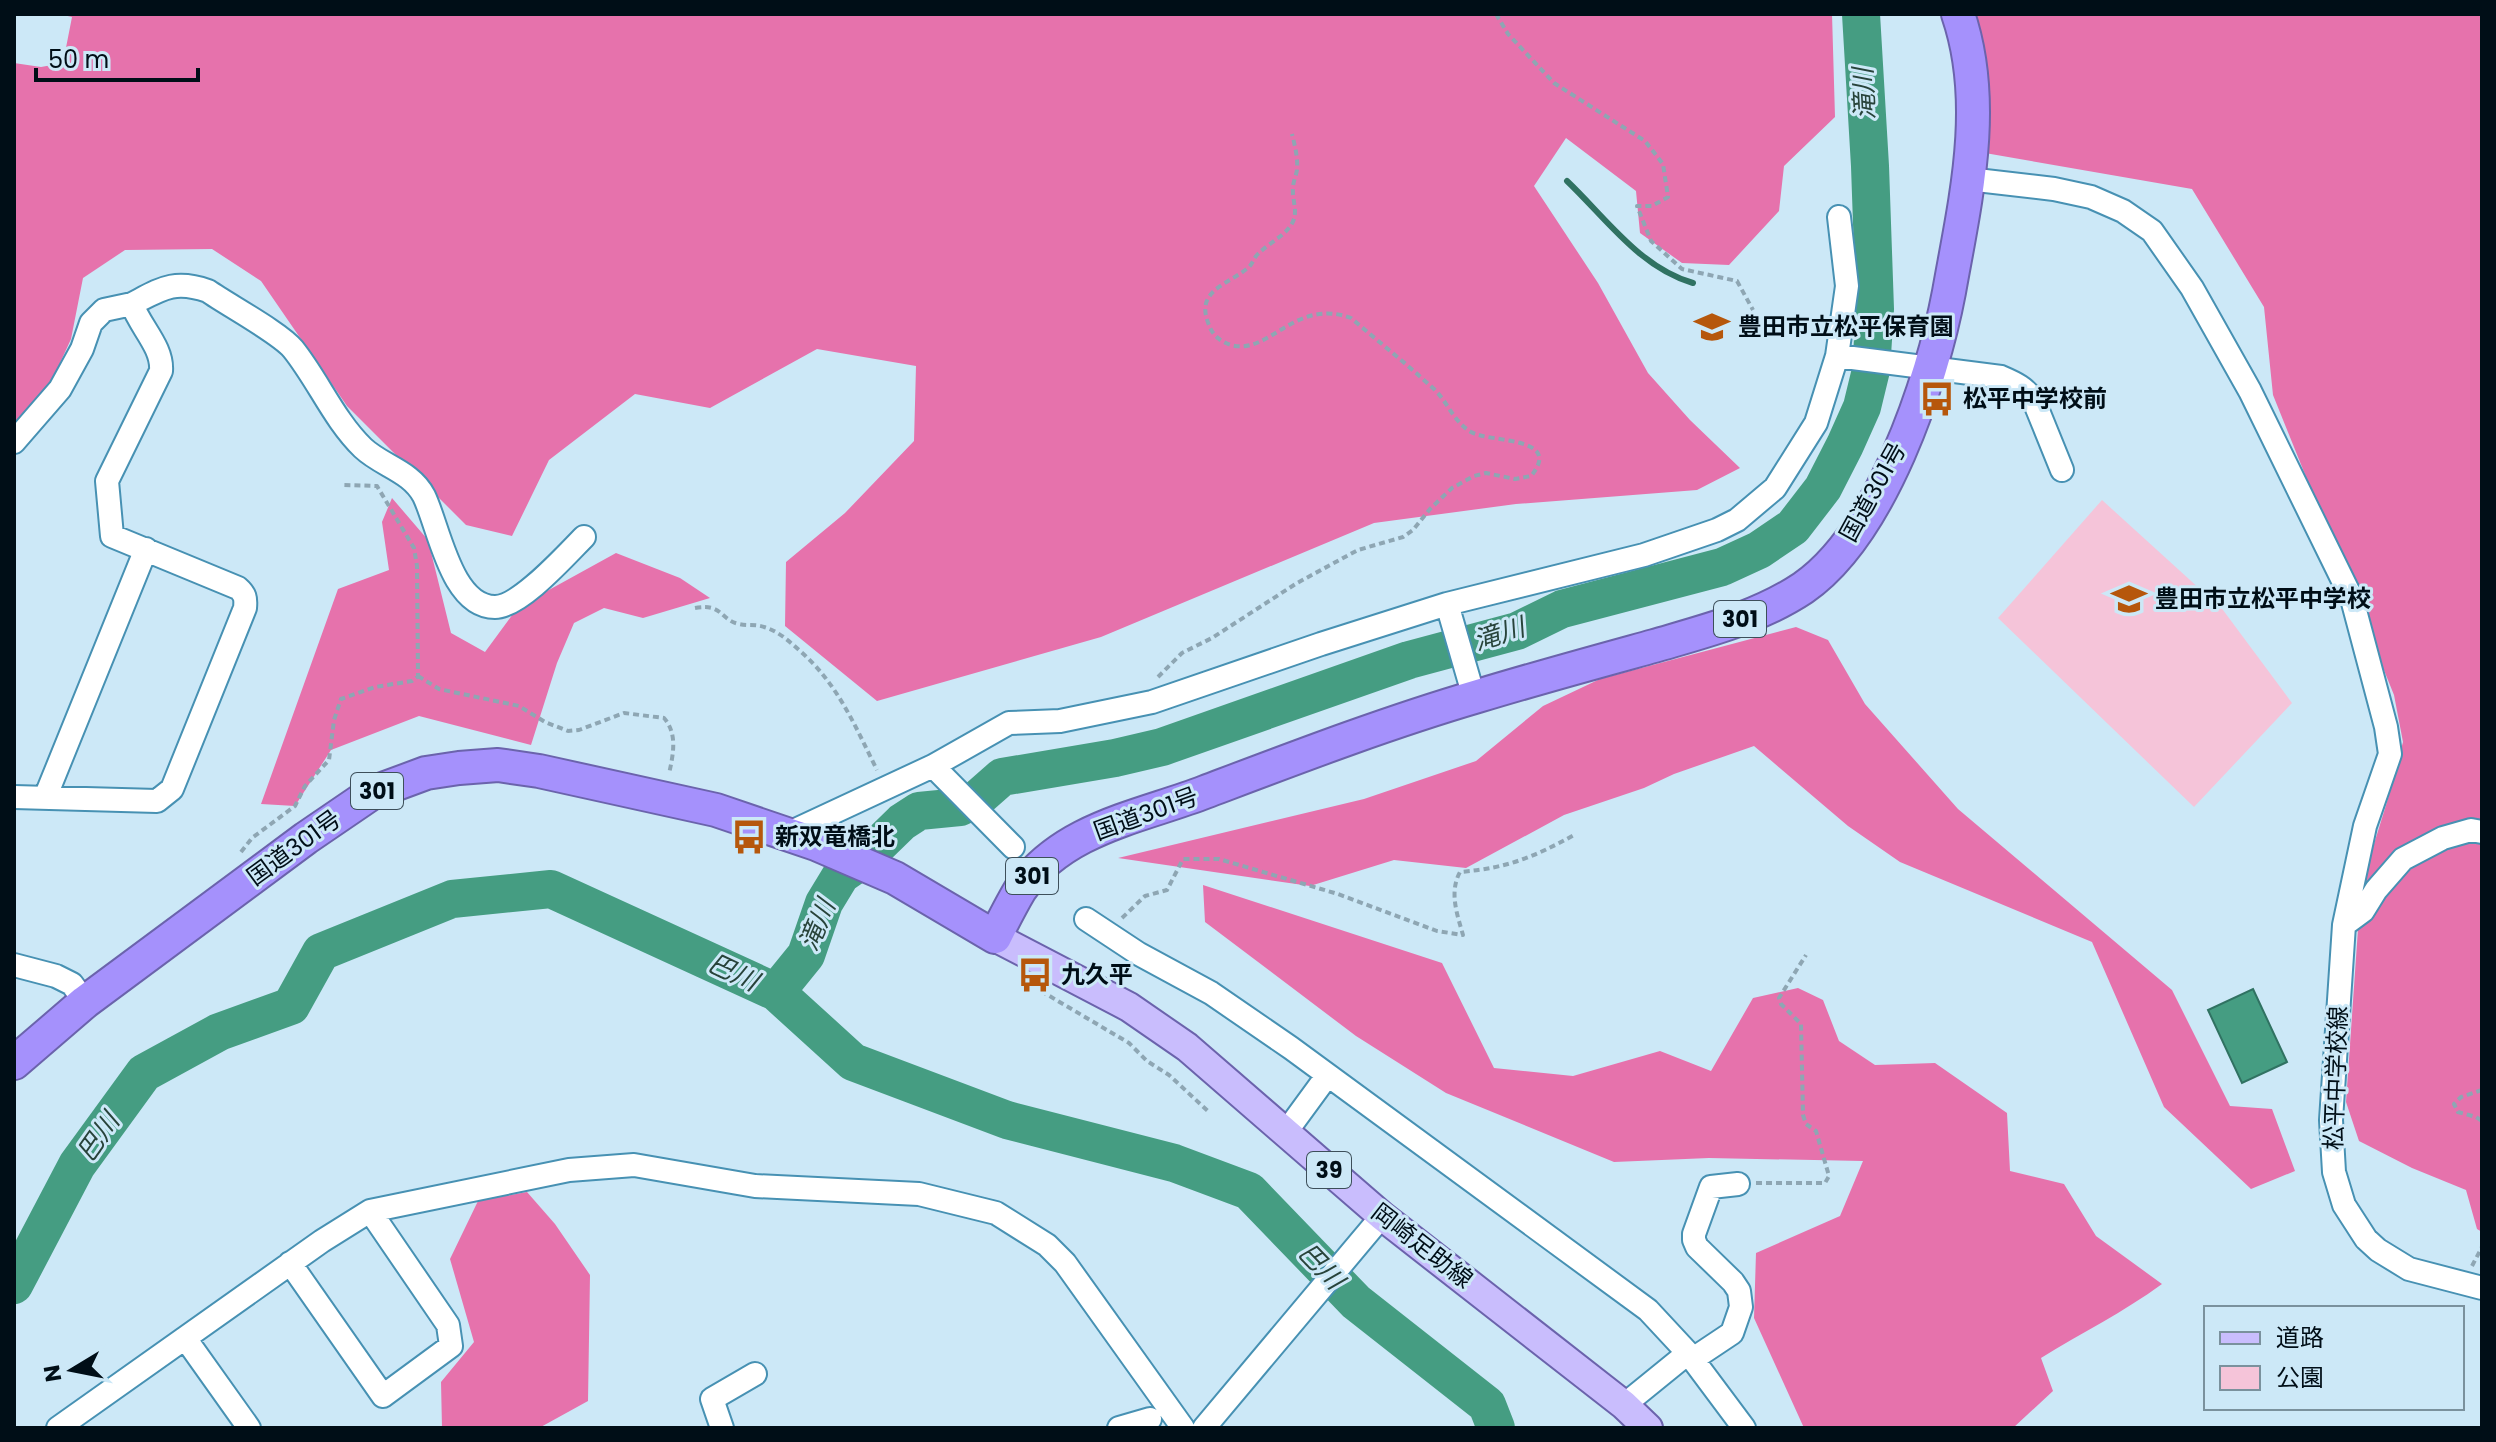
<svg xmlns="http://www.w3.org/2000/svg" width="2496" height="1442" font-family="Poppins,'Noto Sans JP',sans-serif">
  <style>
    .green { fill: #f5c4d9 }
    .forest { fill: #e672ac }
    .water { fill: #459d82; stroke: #307262; stroke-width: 2 }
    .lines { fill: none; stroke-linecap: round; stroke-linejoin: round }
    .stream { stroke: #307262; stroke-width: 6 }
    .river { stroke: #459d82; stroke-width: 38 }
    .minor-casing { stroke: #4791b3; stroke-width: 26 }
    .major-casing { stroke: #6b63ac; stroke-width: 32 }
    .highway-casing { stroke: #6b63ac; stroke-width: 36 }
    .path { stroke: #8ea6b3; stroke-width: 4; stroke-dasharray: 6 4; stroke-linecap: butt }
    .minor { stroke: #fff; stroke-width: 22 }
    .major { stroke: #c9bdfd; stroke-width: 28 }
    .highway { stroke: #a591fc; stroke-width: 32 }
    .labels { text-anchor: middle; stroke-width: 6; stroke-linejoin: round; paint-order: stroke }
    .shield { fill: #cce8f7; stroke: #3d4f5a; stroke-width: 2 }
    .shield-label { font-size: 22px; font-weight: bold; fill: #000e17 }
    .poi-label { font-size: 24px; font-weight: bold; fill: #000e17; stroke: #cce8f7; text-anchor: start }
    .street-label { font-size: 24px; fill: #000e17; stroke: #cce8f7 }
    .water-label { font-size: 26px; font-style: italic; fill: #28433a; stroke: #cce8f7 }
  </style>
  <rect width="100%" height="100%" fill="#cce8f7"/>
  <path class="green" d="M2102,500L2223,610L2292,703L2194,807L1998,618Z"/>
  <path class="forest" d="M59,14H1832L1835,117L1784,166L1779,211L1729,265L1682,263L1640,233L1636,191L1566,138L1534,186L1598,283L1648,373L1690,420L1740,468L1697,490L1516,504L1374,523L1101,637L877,701L785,626L786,562L845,513L914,441L916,366L817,349L710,408L635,394L549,460L512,536L466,525L347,406L261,281L212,249L125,250L83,278L71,339L38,411L14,431V63L41,67L63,63L72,17Z
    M1972,14H2482V1232L2477,1229L2466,1190L2412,1168L2359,1141L2346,1102L2361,886L2387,802L2403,742L2394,695L2273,395L2264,307L2192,189L1985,153Z
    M392,498L428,540L451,633L485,652L518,607L616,553L680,578L710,598L643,618L604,608L574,623L557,663L531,745L419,716L331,750L295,806L261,804L338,589L389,570L382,522Z
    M1796,627L1828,640L1865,704L1958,809L2172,990L2230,1106L2272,1109L2295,1171L2251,1189L2164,1107L2092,942L1900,862L1848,826L1754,746L1674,774L1644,788L1564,815L1466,868L1394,860L1310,886L1118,858L1364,799L1476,761L1543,706L1600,679Z
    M1203,885L1442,963L1494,1068L1573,1076L1660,1051L1711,1071L1753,998L1798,988L1823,1000L1839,1041L1875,1065L1935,1063L2007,1113L2010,1171L2064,1184L2096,1236L2162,1284C2124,1312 2081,1333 2041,1358L2053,1391L2013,1428H1804L1754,1318L1756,1253L1840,1216L1863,1161L1709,1158L1614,1162L1446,1093L1356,1036L1205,922Z
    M527,1192L555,1224L590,1275L588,1401L539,1428H442L441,1382L474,1342L450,1259L478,1201Z"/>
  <path class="water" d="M2253,989L2287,1062L2242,1083L2208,1010Z"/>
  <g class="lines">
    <path class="stream" d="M1567,181C1605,217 1640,268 1693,283"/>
    <path class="river" d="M776,992L806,955L824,903L841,875L864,859L902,822L919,811L960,807L977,799L1002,777L1115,758L1162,747L1409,660L1517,631L1562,609L1722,567L1759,550L1793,527L1823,488L1845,445L1862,407L1871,370L1875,309L1870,166L1861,14
      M14,1285L77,1165L144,1073L219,1032L291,1006L321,952L452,899L551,889L776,992L853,1062L1007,1120L1174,1163L1249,1191L1356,1302L1487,1405L1496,1428"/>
    <g class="minor-casing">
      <path id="minor" d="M1968,179L2054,189L2091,197L2123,211L2152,231L2192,288L2250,391L2352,599L2386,727L2390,754L2365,826L2344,925L2331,1120L2334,1172L2344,1205L2366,1239L2378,1250L2409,1269L2482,1288
        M132,304C161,289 174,279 208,291C228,305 280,333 293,349C318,380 334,420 363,448C382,466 411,471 424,496C439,527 451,607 495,607C520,607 566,555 584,537
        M1837,356L2001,377C2015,383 2026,388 2034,401L2062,470
        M14,442L60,389L82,349L91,323L104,310L132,304C140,327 163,347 161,371L107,481L112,536L238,588C245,594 246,598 245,608L172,789L157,801L14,797
        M1447,604L1474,697
        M933,766L1013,847
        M45,798L146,549
        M787,834L933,766L1009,723L1060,721L1152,702L1321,644L1447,604L1644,555L1717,530L1737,520L1775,488L1816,423L1837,356L1847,286L1839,217
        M1086,919L1139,954L1211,993L1291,1048L1648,1310L1688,1353L1744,1428
        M2344,925L2363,911L2376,890L2403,859L2443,838L2471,830L2482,832
        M14,965L56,976L72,984L85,1002
        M1286,1132L1327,1076
        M290,1263L383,1396L451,1346L448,1325L370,1211
        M185,1338L249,1428
        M1693,1359L1732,1333L1741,1307L1739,1291L1733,1282L1697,1247L1694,1240V1234L1711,1187L1738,1184
        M1624,1405L1688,1353
        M58,1428L322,1241L370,1211L569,1170L634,1165L755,1186L919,1194L996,1213L1047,1245L1065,1263L1183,1428
        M722,1428L712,1399L755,1374
        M1119,1428L1150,1419
        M1204,1428L1382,1216"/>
    </g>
    <g class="major-casing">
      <path id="major" d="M995,937L1129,1007L1187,1047L1382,1216L1624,1405L1648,1428"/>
    </g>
    <g class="highway-casing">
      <path id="highway" d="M14,1063L85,1002L306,838L372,793L426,773L459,768L498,765L539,771L716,810L816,844L895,878L995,937C1003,921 1011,905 1020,890C1063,828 1140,817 1205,792C1295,758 1386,723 1478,696C1537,678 1596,662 1654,646C1705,631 1758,618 1803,588C1881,534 1932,382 1949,292C1965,202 1989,104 1958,14"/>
    </g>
    <path class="path" d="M1496,14L1508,34L1554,83L1645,141L1663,164L1668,197L1652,206H1637L1651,241L1682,269L1737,281L1753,310
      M695,608C723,603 720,620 739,624C748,626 756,624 764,627C778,631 789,641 800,651C838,684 855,726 877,770
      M418,676L439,689L519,706L545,722L568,731L579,730L624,713L664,718C678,734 673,755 669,774
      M1158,677L1182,653L1212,638L1297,583L1358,550L1403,537L1413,530L1430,509L1452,488L1474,476L1486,473L1515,479L1531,476C1564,436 1490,443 1471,432C1454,422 1448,403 1435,390C1408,365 1379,342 1351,318C1295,297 1269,356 1231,345C1221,342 1212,335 1209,325C1194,290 1228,285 1249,267C1253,263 1254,257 1259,253C1270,242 1289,234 1294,219C1297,209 1292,198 1293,188C1293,182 1296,176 1297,170C1298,158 1295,146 1292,134
      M241,852L252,838L295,806L305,786L329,760L334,720L341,699L375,687L412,681L418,676L417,566L414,548L377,486L344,485
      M1122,918L1145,896L1167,890L1183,859H1219L1338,894L1437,931L1463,935C1457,914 1449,892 1460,872C1508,868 1534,857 1576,834
      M1041,991L1129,1043L1147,1061L1169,1075L1210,1113
      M2482,1090L2461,1097L2454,1104L2458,1112L2476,1117L2482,1121
      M1756,1183H1825L1829,1176L1816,1131L1806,1124L1803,1115L1801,1024L1781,1004L1779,998L1806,955
      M2472,1266L2482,1247"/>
    <use href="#minor" class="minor"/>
    <use href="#major" class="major"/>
    <use href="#highway" class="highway"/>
  </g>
  <defs>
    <g id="school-bare" transform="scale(2.76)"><path d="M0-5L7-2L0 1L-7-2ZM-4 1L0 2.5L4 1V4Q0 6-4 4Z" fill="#b6570c" stroke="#cce8f7" stroke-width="2.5" paint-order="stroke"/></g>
    <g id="bus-bare" transform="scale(2.76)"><path d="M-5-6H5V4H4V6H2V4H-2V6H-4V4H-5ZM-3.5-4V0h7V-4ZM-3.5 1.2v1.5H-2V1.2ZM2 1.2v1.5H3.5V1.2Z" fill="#b6570c" stroke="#cce8f7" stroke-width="2.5" paint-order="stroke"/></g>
  </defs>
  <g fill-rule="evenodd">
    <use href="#school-bare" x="1712" y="327"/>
    <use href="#bus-bare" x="1937" y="399"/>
    <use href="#school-bare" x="2129" y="599"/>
    <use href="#bus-bare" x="749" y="837"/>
    <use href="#bus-bare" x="1035" y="975"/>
  </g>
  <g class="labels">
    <g class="shield">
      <rect x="1714" y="601" width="52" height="36" rx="6"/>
      <rect x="351" y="773" width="52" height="36" rx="6"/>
      <rect x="1006" y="858" width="52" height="36" rx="6"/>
      <rect x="1307" y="1152" width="44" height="36" rx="6"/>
    </g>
    <g class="shield-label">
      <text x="1740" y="627">301</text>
      <text x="377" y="799">301</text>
      <text x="1032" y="884">301</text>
      <text x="1329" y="1178">39</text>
    </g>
    <g class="poi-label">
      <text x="1738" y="335">豊田市立松平保育園</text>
      <text x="1963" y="407">松平中学校前</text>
      <text x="2155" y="607">豊田市立松平中学校</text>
      <text x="775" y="845">新双竜橋北</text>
      <text x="1061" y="983">九久平</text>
    </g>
    <g class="street-label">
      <text transform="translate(1873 492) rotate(-61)" y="8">国道301号</text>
      <text transform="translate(1146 814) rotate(-20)" y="8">国道301号</text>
      <text transform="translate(294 848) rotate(-36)" y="8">国道301号</text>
      <text transform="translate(2336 1078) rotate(-88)" y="8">松平中学校線</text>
      <text transform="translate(1422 1246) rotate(38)" y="8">岡崎足助線</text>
    </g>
    <g class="water-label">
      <text transform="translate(1864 94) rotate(-93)" y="9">滝川</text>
      <text transform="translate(1499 634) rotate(-18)" y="9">滝川</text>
      <text transform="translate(817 925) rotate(-67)" y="9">滝川</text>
      <text transform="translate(733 972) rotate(25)" y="9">巴川</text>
      <text transform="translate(98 1137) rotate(-55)" y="9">巴川</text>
      <text transform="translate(1321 1266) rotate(46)" y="9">巴川</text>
    </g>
  </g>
  <rect width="2496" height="1442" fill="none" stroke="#000e17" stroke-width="32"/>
  <rect x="2204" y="1306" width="260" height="104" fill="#cce8f7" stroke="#7a919d" stroke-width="2"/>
  <rect x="2220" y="1332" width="40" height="12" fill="#c9bdfd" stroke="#7a919d" stroke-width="2"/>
  <text x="2276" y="1346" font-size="24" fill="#000e17">道路</text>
  <rect x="2220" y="1366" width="40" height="24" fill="#f5c4d9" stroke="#7a919d" stroke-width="2"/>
  <text x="2276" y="1386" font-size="24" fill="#000e17">公園</text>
  <g transform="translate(72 1370) rotate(260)" stroke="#cce8f7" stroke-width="6" paint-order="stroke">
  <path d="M0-6L14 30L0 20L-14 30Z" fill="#000e17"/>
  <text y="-12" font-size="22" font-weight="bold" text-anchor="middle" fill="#000e17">N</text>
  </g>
  <path d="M36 68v12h162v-12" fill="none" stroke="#000e17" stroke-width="4"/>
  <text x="48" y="68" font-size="24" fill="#000e17" stroke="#cce8f7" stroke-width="6" paint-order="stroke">50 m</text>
</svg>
